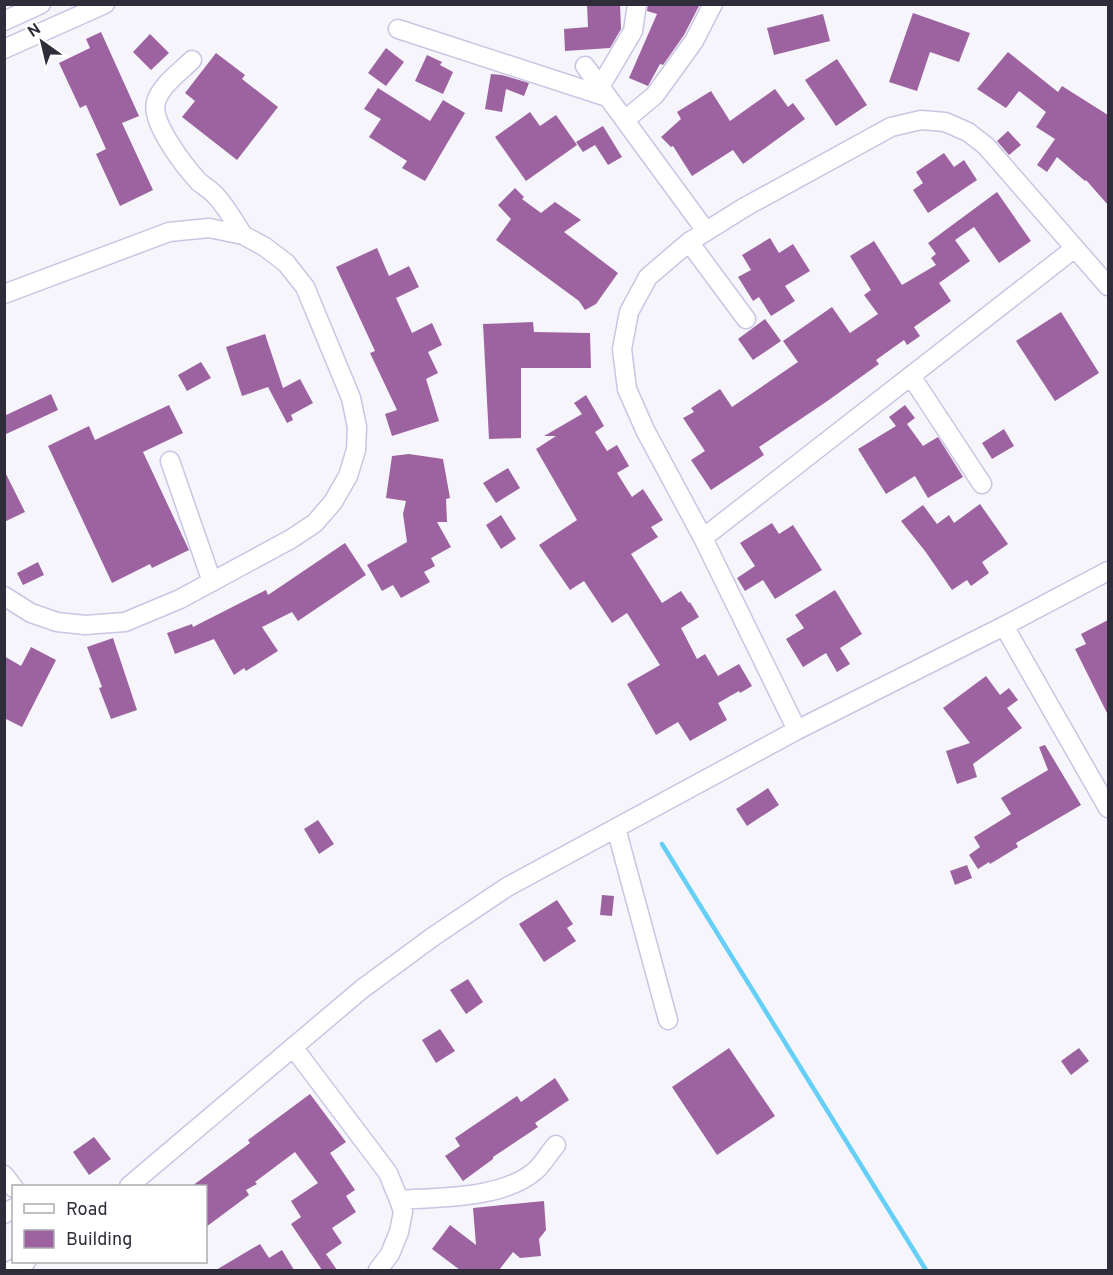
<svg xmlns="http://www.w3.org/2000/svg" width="1113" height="1275" font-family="Overpass,sans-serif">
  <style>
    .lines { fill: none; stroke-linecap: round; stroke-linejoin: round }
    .stream { stroke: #66cff8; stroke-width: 4.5 }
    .building { fill: #9d63a0 }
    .minor-casing { stroke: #c9c5e3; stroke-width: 21 }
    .minor { stroke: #fff; stroke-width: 18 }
  </style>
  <rect width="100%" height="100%" fill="#f5f5fb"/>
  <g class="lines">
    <path class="stream" d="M662,844L926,1270"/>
  </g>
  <path class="building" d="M587,4H620L621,29L610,48L565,51L564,29L588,27Z
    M648,4H700L684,35L663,65L660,64L648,86L629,78L657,14L647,11Z
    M913,13L970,33L959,62L930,52L917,91L889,82Z
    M823,14L830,41L774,55L767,28Z
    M101,32L139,116L122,123L153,190L120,206L96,154L106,149L86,105L80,108L59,63L90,48L86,39Z
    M150,34L169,53L151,70L133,52Z
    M386,48L404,62L386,86L368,73Z
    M1008,52L1058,92L1062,86L1108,115V205L1086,180L1085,181L1057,157L1047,172L1037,165L1055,139L1036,127L1046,112L1019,91L1006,108L977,89Z
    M216,53L245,75L242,79L278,107L237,160L182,117L195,101L185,93Z
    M427,55L442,62L440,65L453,72L443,94L415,81Z
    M837,59L867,105L836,126L805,80Z
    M491,74L502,75L529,83L524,96L506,89L502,112L485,109Z
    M378,88L430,121L443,100L465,113L425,181L402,168L407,161L369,137L381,119L364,109Z
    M775,89L788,107L793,103L805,119L743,164L733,150L692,176L673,146L671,147L661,137L681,119L677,112L711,91L730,121Z
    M530,112L540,126L556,115L577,145L526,181L495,137Z
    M603,126L622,157L608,165L595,145L583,152L576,142Z
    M1008,131L1021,145L1009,155L997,141Z
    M944,153L954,167L964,160L977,180L928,213L913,190L923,183L916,172Z
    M515,188L524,197L522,199L541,213L555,202L581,220L564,232L618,273L596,304L585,310L579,301L496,240L511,219L498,205Z
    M997,192L1031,241L999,263L974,227L955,240L970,261L939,283L951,301L914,327L920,336L907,345L904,340L876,360L879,364L826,402L759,447L764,455L711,490L691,460L705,451L683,418L694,412L691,408L720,389L732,407L798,362L783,341L832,307L850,333L878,314L864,295L871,290L850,256L874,241L902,285L936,265L931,258L936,254L928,243Z
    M770,238L779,253L793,244L810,271L785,286L795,301L771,316L759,297L753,301L738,277L751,270L742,255Z
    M377,248L389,276L409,266L419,287L396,298L412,333L432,323L442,345L428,352L438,373L426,379L439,421L392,436L385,414L397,410L370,353L375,351L336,267Z
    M1061,312L1099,373L1055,401L1016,341Z
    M765,319L781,341L753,360L738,339Z
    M533,322L534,332L590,333L591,368H521V438L489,439L483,324Z
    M265,334L283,388L300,379L313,403L291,415L293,420L287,423L268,387L242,396L226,347Z
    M201,362L211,378L187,391L178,375Z
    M51,394L58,410L4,435V416Z
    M586,395L604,426L595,432L607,451L617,445L629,466L617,473L632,497L643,489L663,520L651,527L658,537L631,554L662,603L681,591L689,603L690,602L699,617L681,628L697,659L705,654L718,676L739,664L752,686L740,693L739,691L718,703L727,720L690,741L678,722L656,735L627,684L660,665L627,613L612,623L584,581L570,590L539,545L577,520L536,449L556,436H544L582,414L574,403Z
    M169,405L183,433L143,452L189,550L152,568L150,564L112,583L48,446L89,426L95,440Z
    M905,405L915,418L907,424L923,446L938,437L963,477L928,498L915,476L886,494L858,449L896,426L889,417Z
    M1004,429L1014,446L992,459L982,443Z
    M409,454L443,459L450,498L446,499L447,522H437L451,547L431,558L435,566L424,572L430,582L401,598L393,585L382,591L367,565L407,542L403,514L406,501L386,498L392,456Z
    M508,468L520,488L496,503L483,483Z
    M4,470L25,512L4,522Z
    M980,504L1008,544L982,562L989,573L971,586L967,580L952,590L925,551L901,521L923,505L937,524L949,515L954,523Z
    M501,515L516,539L501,549L486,525Z
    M772,523L779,534L793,525L822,570L775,599L763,580L745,591L737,578L755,566L740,543Z
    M345,543L366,575L298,621L292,612L262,627L278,651L246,671L244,668L234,675L214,639L175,654L167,633L192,624L193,627L266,590L268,595Z
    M38,562L44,575L23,585L17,573Z
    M835,590L862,634L840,648L850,664L837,672L826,653L803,667L786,639L804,628L795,615Z
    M1108,620V715L1075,649L1086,644L1081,634Z
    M113,638L137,710L111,719L99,688L102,687L87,647Z
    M31,647L56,660L22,727L4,718V656L21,666Z
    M986,676L1000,695L1009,688L1018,700L1007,708L1022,728L973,764L977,777L957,784L946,751L970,743L943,708Z
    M1045,745L1081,805L1016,843L1018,847L990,864L989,862L978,869L969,855L980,847L974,837L1011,814L1001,798L1048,770L1039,747Z
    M768,788L779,805L747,826L736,809Z
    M318,820L334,844L319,854L304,829Z
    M967,865L972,878L955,885L950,871Z
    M602,895L614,896L612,916L600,915Z
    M557,900L573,924L567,928L576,941L544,962L519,924Z
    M468,979L483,1002L466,1014L450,990Z
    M440,1029L455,1051L436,1063L422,1040Z
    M729,1048L775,1116L717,1155L672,1087Z
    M1079,1048L1089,1061L1071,1075L1061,1061Z
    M555,1078L569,1100L535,1123L538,1127L493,1157V1159L463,1181L445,1156L460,1146L455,1138L517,1096L521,1102Z
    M310,1094L346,1142L330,1153L355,1190L346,1196L356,1212L332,1228L342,1243L326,1254L337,1270H322L291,1224L301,1217L291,1201L318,1183L295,1152L255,1182L257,1184L246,1190L249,1195L206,1227V1186H192L250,1143L248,1140Z
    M94,1137L111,1159L89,1175L73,1152Z
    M544,1201L546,1230L539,1239L541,1256L520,1258L513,1252L499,1270H460L432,1249L450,1225L476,1245L473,1208Z
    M260,1244L269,1258L282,1250L294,1270H216Z"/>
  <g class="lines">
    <g class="minor-casing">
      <path id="minor" d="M4,21L41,4
        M398,29L607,97
        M4,49L105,4
        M192,60C180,72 160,86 156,102C150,122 185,167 199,182C205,187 212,191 217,197C227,208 235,223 243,235
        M585,66L706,231
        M600,87L633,31L637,4
        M625,120L655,95L694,41L713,4
        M689,242L746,319
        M4,294L169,232L209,228L243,235L265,247L286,263L305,287L351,398L357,427L356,450L348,476L333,502L315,523L291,539L180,599L125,622L85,625L57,622L31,613L4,596
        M911,376L982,484
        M170,461L212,582
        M703,538L1075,248
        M1004,626L1108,808
        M797,730L703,538L645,430L627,389L622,349L629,312L648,277L689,242L745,207L891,127L921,120L945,122L968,132L986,146L1108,286
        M616,828L668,1020
        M293,1047L388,1173L399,1200L403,1212L399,1232L390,1254L378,1270
        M4,1175L14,1188
        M129,1186L362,989L434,936L507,887L797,730L1004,626L1108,571
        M399,1200C440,1197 502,1199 535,1171C543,1164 549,1153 556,1145
        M4,1214L14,1208
        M12,1270L26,1262"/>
    </g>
    <use href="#minor" class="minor"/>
  </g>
  <rect width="1113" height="1275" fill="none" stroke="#2f2d39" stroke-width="12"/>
  <rect x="12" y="1185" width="195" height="78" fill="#ffffff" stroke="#acabb0" stroke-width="1.5"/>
  <rect x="24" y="1204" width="30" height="9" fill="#ffffff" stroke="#acabb0" stroke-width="1.5"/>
  <text x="66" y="1215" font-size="18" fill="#2f2d39">Road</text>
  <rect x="24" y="1230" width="30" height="18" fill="#9d63a0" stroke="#acabb0" stroke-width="1.5"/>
  <text x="66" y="1245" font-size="18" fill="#2f2d39">Building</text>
  <g transform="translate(42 42) rotate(326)" stroke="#ffffff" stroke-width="4.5" paint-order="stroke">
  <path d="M0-4.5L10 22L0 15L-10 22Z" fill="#2f2d39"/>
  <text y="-9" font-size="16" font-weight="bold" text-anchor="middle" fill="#2f2d39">N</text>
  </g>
</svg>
